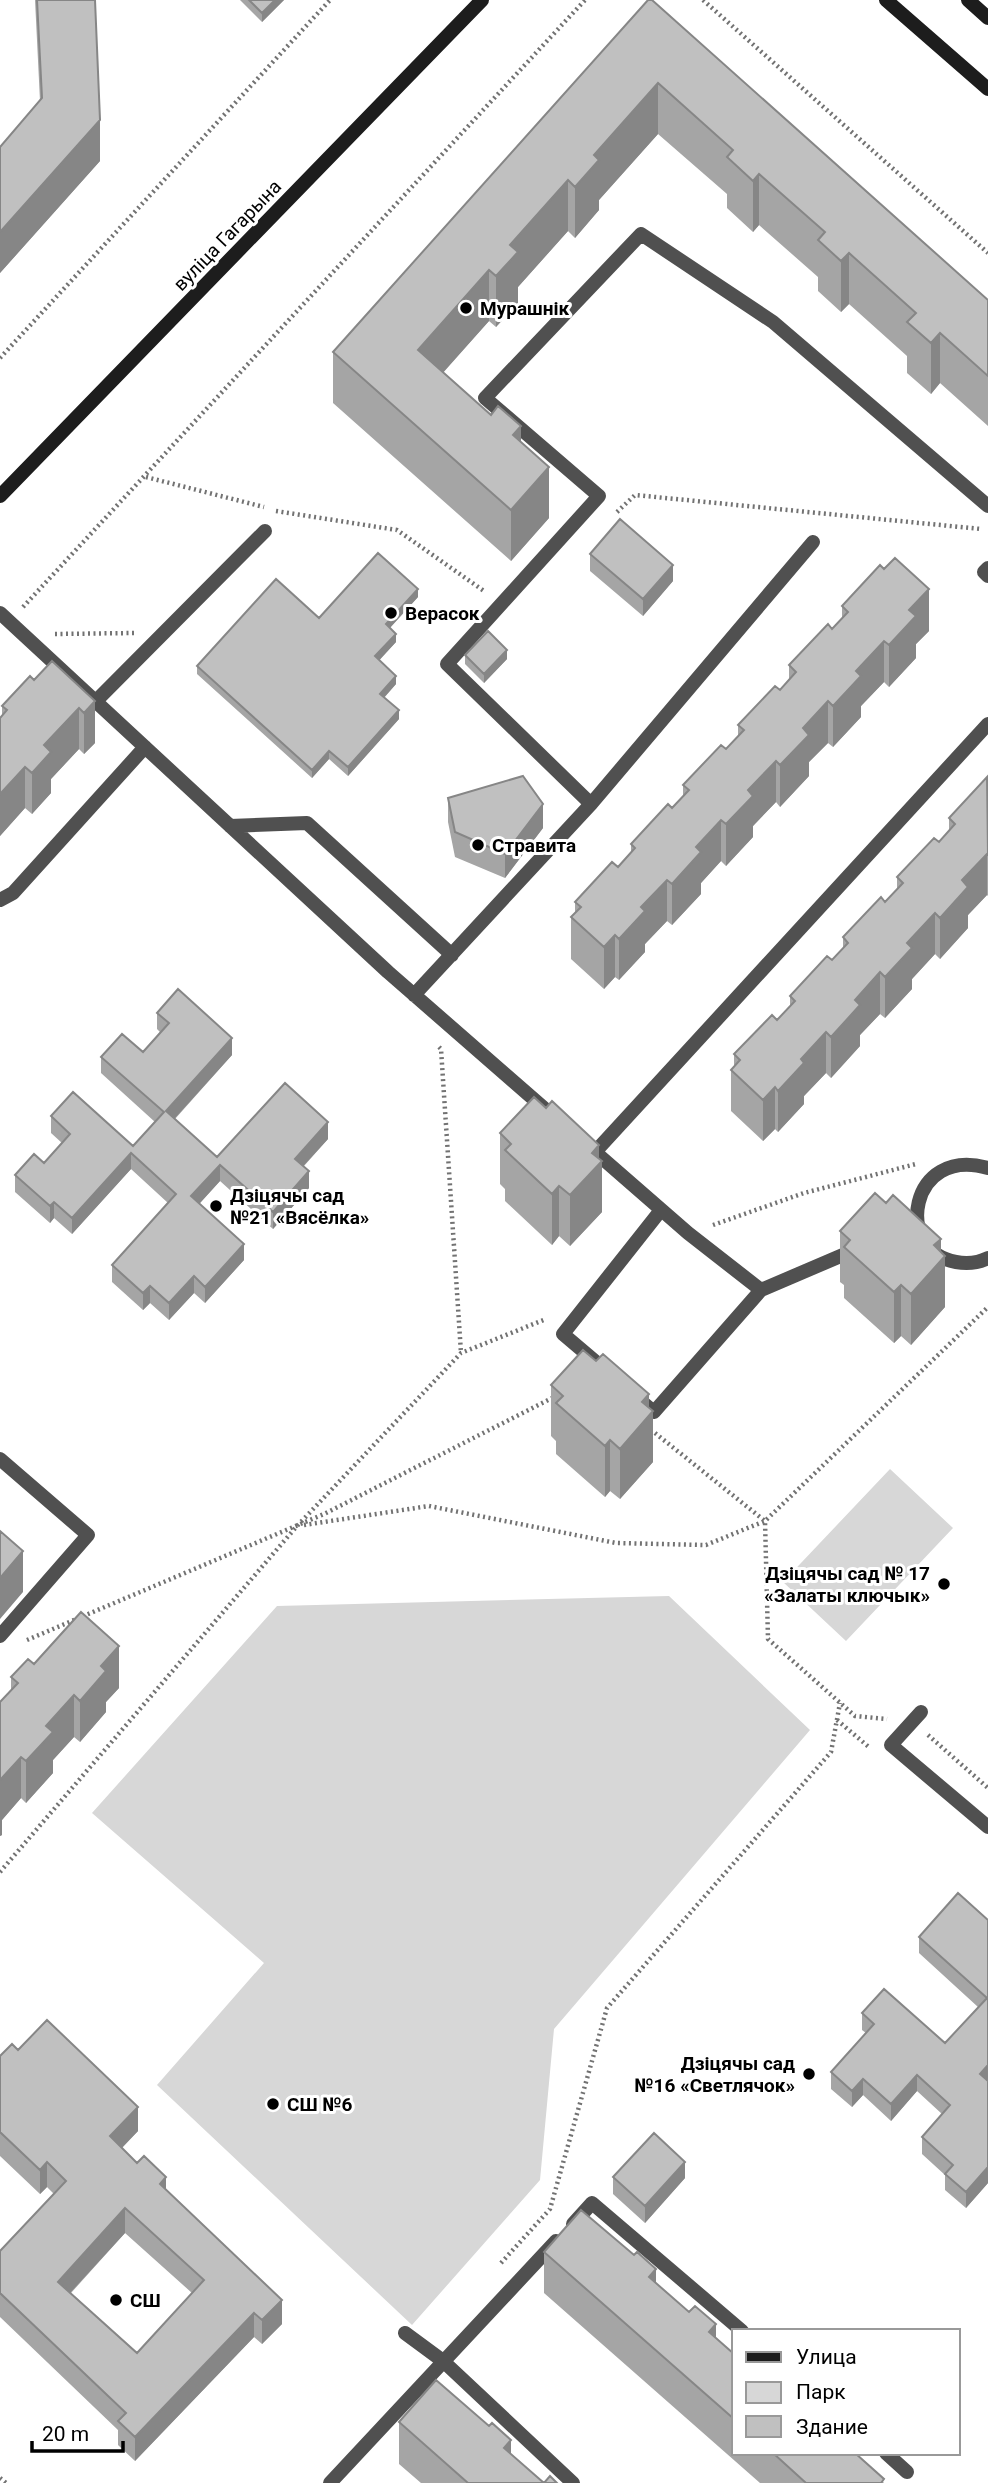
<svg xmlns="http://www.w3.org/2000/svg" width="988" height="2483" font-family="Roboto,sans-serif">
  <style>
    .green { fill: #d7d7d7 }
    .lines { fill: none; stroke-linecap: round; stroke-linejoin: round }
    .path { stroke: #727272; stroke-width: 4.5; stroke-dasharray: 2 3.5; stroke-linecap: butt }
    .lane { stroke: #505050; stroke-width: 14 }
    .secondary { stroke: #1d1d1d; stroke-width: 14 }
    .wall { fill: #a5a5a5; fill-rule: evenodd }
    .shaded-wall { fill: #868686 }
    .building { fill: #c0c0c0; stroke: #868686; stroke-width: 2; fill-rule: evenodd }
    .poi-dot { fill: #000; stroke: #fff; stroke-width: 2.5 }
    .labels { text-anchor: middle; stroke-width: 6; stroke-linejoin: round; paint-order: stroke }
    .street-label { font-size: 19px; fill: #000; stroke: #fff }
    .poi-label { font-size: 19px; font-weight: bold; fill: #000; stroke: #fff; text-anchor: start }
  </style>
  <rect width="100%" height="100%" fill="#fff"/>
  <path class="green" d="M890,1469L953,1528L846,1641L783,1582Z
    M669,1596L810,1730L554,2029L540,2180L412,2325L157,2085L264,1963L92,1813L277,1606Z"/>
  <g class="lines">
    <path class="path" d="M703,0L988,253
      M0,358L330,0
      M146,477L264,507
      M276,511L397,530L484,591
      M617,512L635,495L981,529
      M23,607L585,0
      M55,634L134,633
      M439,1047L441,1049L461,1353
      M713,1225L804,1193L916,1164
      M655,1433L765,1521L988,1307
      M304,1525L429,1506L616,1543L706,1545L765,1521L768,1639L855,1716L887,1719
      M27,1640L324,1514L556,1396
      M837,1720L870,1748
      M928,1735L988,1788
      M0,1872L297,1526L461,1353L546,1319
      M501,2263L550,2209L607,2008L831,1752L840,1703
      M0,2478L6,2483"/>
    <path class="lane" d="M988,568L984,572L988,576
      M0,613L388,972L545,1109
      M96,701L265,531
      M591,804L447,664L599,496L485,398L641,234L773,322L988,506
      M230,826L307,823L452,955
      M0,900L13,893L145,747
      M414,995L591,804L813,542
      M587,1145L688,1233L761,1290
      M595,1152L988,724
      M988,1168C909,1145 893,1251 956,1262C967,1264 978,1263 988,1258
      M596,1362L563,1334L661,1210
      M635,1396L654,1412L761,1290L857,1249
      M0,1459L88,1535L0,1636
      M921,1712L891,1745L988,1827
      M573,2224L592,2203L742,2331
      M405,2333L443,2361L573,2483
      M886,2453L907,2472
      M330,2483L556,2241"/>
    <path class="secondary" d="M886,0L988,89
      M968,0L988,18
      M0,496L482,0"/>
  </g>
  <path class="wall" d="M35,0H95L100,161L0,273V147L40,101Z
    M240,0H284L262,22Z
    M648,0L988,300V426L940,383L931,394L907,373V356L849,304L841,312L818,291V277L759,225L753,232L727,208V194L658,134L599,200V210L575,238L568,231L518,287V303L496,327L489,321L443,372L521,442L549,518L511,561L333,403V352Z
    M590,554L673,581L643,616L590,571Z
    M418,597L390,628L396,642L379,660L396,684L384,698L399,719L348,776L329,759L312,778L197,674V666L319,618Z
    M842,606L929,631L916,644V658L889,687L884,682L861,706V717L833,747L828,743L809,762V776L780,807L776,802L753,826V837L726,866L721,861L701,883V894L672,925L667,921L645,944V952L619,980L615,977L604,989L571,959V917L575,913V902L618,867L631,853V844L672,808L683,796V785L726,749L738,736V725L780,690L789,679V665L832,629L842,619Z
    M465,655L507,659L484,683L465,664Z
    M34,680L95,701V743L84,754L79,749L51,779V793L32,814L25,808L0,836V718L2,716V706Z
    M988,777V896L987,895L968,915V928L940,959L935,954L912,979V989L885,1018L880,1014L860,1035V1046L831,1078L826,1073L804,1096V1104L778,1132L775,1129L763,1141L731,1111V1070L734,1066V1054L777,1020L790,1006V996L832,960L843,949V937L885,902L897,889V877L939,842L949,832V818Z
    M448,798L543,828L505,878L455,857L448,822Z
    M157,1013L232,1055L175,1119L217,1157L328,1139L304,1166L309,1188L273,1229L220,1181L199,1204L244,1260L205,1303L194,1293L169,1320L150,1303L143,1310L112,1282V1265L168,1203L131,1169L72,1234L54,1218L50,1223L15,1192V1175L44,1163L62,1143L51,1133V1116L133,1146L155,1122L101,1073V1057L143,1052L160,1032L157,1029Z
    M500,1133L599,1160L602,1212L570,1246L559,1236L552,1245L505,1201V1189L500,1184Z
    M840,1231L941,1251L945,1307L911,1345L901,1336L894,1343L844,1298V1285L840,1282Z
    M551,1385L649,1408L653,1462L620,1499L610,1491L605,1497L556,1454V1441L551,1436Z
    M34,1664L119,1688L106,1702V1712L80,1742L74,1737L53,1760V1773L26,1803L21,1798L2,1820V1835L0,1836L11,1690V1677Z
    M988,1920V2183L966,2208L945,2190V2175L922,2154V2137L942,2114L917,2091L891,2121L863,2095L852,2107L831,2089V2072L866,2033L862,2030V2013L945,2043L978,2007L919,1953V1937Z
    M18,2050L138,2131L122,2148L166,2190L282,2324L262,2344L254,2337L135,2461L118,2445V2430L0,2317V2251L54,2194L47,2187L40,2194L0,2156V2056ZM125,2233L192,2293L137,2353L71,2293Z
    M613,2177L685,2178L645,2223L613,2194Z
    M544,2252L656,2283L734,2354V2453H855L884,2483H760L544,2293Z
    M399,2422L511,2454L544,2483H557H421L399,2464Z"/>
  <path class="shaded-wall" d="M275,0H284L262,22V13Z
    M658,83V134L599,200V210L575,238V187L594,155Z
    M100,120V161L0,273V232Z
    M759,174V225L753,232V181Z
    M568,180V231L518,287V303L496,327V276L510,245Z
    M849,253V304L841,312V261Z
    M489,270V321L418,401V350Z
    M940,333V383L931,394V343Z
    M521,426V477L513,435Z
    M549,467V518L511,561V510Z
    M673,565V581L643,616V599Z
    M418,589V597L386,632V624Z
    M929,589V631L916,644V658L889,687V645L909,610Z
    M396,634V642L375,665V656Z
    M884,641V682L861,706V717L833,747V706L856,671Z
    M507,650V659L484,683V674Z
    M396,676V684L380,702V694Z
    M95,701V743L84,754V713Z
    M828,701V743L809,762V776L780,807V765L803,728Z
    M79,708V749L51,779V793L32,814V773L44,745Z
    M399,710V719L348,776V767Z
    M329,751V759L312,778V770Z
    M776,761V802L753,826V837L726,866V824L748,790Z
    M25,767V808L0,836V794Z
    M543,804V828L505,878V854Z
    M721,820V861L701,883V894L672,925V884L696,847Z
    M987,854V895L968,915V928L940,959V918L962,880Z
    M667,880V921L645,944V952L619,980V939L641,907Z
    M935,913V954L912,979V989L885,1018V977L907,943Z
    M615,935V977L604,989V947Z
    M880,972V1014L860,1035V1046L831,1078V1037L855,1000Z
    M826,1032V1073L804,1096V1104L778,1132V1091L801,1059Z
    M232,1038V1055L166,1128V1111Z
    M775,1087V1129L763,1141V1100Z
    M328,1122V1139L295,1175V1159Z
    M599,1145V1164L602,1161V1212L570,1246V1195L592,1153Z
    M131,1153V1169L72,1234V1218Z
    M220,1165V1181L191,1213V1196Z
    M309,1171V1188L273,1229V1212Z
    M559,1186V1236L552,1245V1194Z
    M54,1202V1218L50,1223V1206Z
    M941,1239V1261L945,1256V1307L911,1345V1294L934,1245Z
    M244,1244V1260L205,1303V1287Z
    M194,1276V1293L169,1320V1303Z
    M901,1285V1336L894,1343V1292Z
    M150,1286V1303L143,1310V1293Z
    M649,1394V1416L653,1411V1462L620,1499V1449L642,1402Z
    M610,1440V1491L605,1497V1446Z
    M23,1551V1592L0,1619V1578Z
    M119,1646V1688L106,1702V1712L80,1742V1701L101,1666Z
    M74,1695V1737L53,1760V1773L26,1803V1761L46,1726Z
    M21,1757V1798L2,1820V1835L0,1836V1780Z
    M988,2065V2081L980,2074Z
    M917,2075V2091L891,2121V2104Z
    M863,2079V2095L852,2107V2091Z
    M138,2107V2131L110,2160V2136Z
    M47,2162V2187L40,2194V2170Z
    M685,2162V2178L645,2223V2206Z
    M988,2167V2183L966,2208V2192Z
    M166,2177V2202L160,2184Z
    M125,2208V2233L58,2306V2282Z
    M656,2269V2311L649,2277Z
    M282,2300V2324L262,2344V2320Z
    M254,2313V2337L135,2461V2437Z
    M716,2324V2366L709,2332Z
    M511,2440V2481L504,2448Z"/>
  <path class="building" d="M37,0H95L100,120L0,232V147L42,98Z
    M249,0H275L262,13Z
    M648,0H652L988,300V376L940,333L931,343L907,322L916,313L849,253L841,261L818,240L825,232L759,174L753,181L727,157L733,150L658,83L594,155L599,160L575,187L568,180L510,245L518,252L496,276L489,270L418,350L491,415L498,406L521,426L513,435L549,467L511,510L333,352Z
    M620,519L673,565L643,599L590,554Z
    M378,553L418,589L386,624L396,634L375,656L396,676L380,694L399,710L348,767L329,751L312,770L197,666L276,579L319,618Z
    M895,558L929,589L909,610L916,616L889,645L884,641L856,671L861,676L833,706L828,701L803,728L809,735L780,765L776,761L748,790L753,796L726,824L721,820L696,847L701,852L672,884L667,880L641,907L645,911L619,939L615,935L604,947L571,917L581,907L575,902L612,862L618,867L635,848L631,844L668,804L672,808L689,790L683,785L721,745L726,749L744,730L738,725L775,686L780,690L796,672L789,665L828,624L832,629L848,612L842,606L880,565L884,569Z
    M488,631L507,650L484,674L465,655Z
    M52,661L95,701L84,713L79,708L44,745L51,752L32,773L25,767L0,794V718L7,710L2,706L30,676L34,680Z
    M523,776L543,804L505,854L455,832L448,798Z
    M987,777L988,855L987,854L962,880L968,887L940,918L935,913L907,943L912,948L885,977L880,972L855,1000L860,1005L831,1037L826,1032L801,1059L804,1063L778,1091L775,1087L763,1100L731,1070L740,1060L734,1054L772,1015L777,1020L795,1001L790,996L827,956L832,960L848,943L843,937L881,897L885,902L903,883L897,877L934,838L939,842L955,824L949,818Z
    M178,989L232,1038L166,1111L217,1157L285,1083L328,1122L295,1159L309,1171L273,1212L220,1165L191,1196L244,1244L205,1287L194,1276L169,1303L150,1286L143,1293L112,1265L176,1194L131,1153L72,1218L54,1202L50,1206L15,1175L34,1154L44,1163L70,1134L51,1116L73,1092L133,1146L164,1112L101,1057L122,1034L143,1052L169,1023L157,1013Z
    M534,1097L546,1108L552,1101L599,1145L592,1153L602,1161L570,1195L559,1186L552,1194L505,1150L511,1144L500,1133Z
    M875,1193L886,1203L893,1195L941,1239L934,1245L945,1256L911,1294L901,1285L894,1292L844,1247L850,1240L840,1231Z
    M583,1350L596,1361L603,1354L649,1394L642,1402L653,1411L620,1449L610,1440L605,1446L556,1403L563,1396L551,1385Z
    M0,1531L23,1551L0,1578Z
    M81,1612L119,1646L101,1666L106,1671L80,1701L74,1695L46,1726L53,1732L26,1761L21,1757L0,1780V1702L18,1683L11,1677L28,1659L34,1664Z
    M958,1893L988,1920V2065L980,2074L988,2081V2167L966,2192L945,2174L953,2165L922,2137L950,2105L917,2075L891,2104L863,2079L852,2091L831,2072L874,2024L862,2013L884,1989L945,2043L987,1998L919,1937Z
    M47,2020L138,2107L110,2136L137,2163L144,2156L166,2177L160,2184L282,2300L262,2320L254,2313L135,2437L118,2421L126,2413L0,2293V2251L66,2181L47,2162L40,2170L0,2132V2056L12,2044L18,2050ZM125,2208L204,2280L137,2353L58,2282Z
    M654,2133L685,2162L645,2206L613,2177Z
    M581,2210L634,2255L637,2252L656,2269L649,2277L689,2312L695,2306L716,2324L709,2332L734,2354V2419L544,2252Z
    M436,2380L489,2426L492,2423L511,2440L504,2448L544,2483L550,2476L557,2483H468L399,2422Z
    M773,2453H855L884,2479L881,2483H806Z"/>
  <g class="poi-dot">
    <circle cx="466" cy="308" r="7"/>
    <circle cx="391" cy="613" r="7"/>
    <circle cx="478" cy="845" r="7"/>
    <circle cx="216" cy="1206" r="7"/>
    <circle cx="944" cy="1584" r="7"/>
    <circle cx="809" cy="2074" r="7"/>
    <circle cx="273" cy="2104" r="7"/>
    <circle cx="116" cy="2300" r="7"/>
  </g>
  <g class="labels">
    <g class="street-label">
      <text transform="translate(227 235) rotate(-46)" y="7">вуліца Гагарына</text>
    </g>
    <g class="poi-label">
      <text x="480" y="315">Мурашнік</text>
      <text x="405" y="620">Верасок</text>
      <text x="492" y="852">Стравита</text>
      <text x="230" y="1202">Дзіцячы сад<tspan x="230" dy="22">№21 «Вясёлка»</tspan></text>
      <text x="930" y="1580" text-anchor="end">Дзіцячы сад № 17<tspan x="930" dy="22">«Залаты ключык»</tspan></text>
      <text x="795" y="2070" text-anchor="end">Дзіцячы сад<tspan x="795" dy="22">№16 «Светлячок»</tspan></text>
      <text x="287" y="2111">СШ №6</text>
      <text x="130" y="2307">СШ</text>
    </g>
  </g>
  <rect x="732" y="2329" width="228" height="126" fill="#ffffff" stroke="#999999" stroke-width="2"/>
  <rect x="746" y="2352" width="35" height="10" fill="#1d1d1d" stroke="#999999" stroke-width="2"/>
  <text x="796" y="2364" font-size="21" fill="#000000">Улица</text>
  <rect x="746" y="2382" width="35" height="21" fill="#d7d7d7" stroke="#999999" stroke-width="2"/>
  <text x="796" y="2399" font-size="21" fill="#000000">Парк</text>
  <rect x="746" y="2416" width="35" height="21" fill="#c0c0c0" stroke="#999999" stroke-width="2"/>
  <text x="796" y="2434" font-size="21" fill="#000000">Здание</text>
  <path d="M32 2441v10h91v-10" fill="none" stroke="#000000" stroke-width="3.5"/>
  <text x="42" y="2441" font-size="21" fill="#000000" stroke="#ffffff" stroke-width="5" paint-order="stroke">20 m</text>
</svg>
